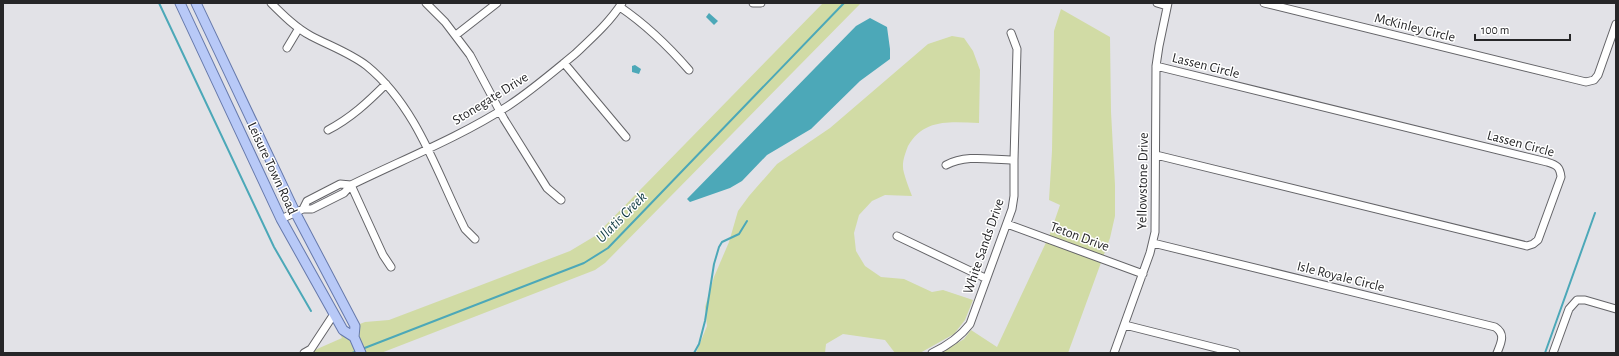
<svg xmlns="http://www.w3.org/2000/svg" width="1619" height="356" font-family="'Alegreya Sans',sans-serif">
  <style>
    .green { fill: #d1dba5 }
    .water { fill: #4ca8b8 }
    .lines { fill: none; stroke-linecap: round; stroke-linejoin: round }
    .stream { stroke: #4ca8b8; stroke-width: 2 }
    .minor-casing { stroke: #646468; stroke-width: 9 }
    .major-casing { stroke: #6679ab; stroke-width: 11 }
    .minor { stroke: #fff; stroke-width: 7 }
    .major { stroke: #b8c9f7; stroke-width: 9 }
    .labels { text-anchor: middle; stroke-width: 3; stroke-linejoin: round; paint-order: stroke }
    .street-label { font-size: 14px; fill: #262628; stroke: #fff }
    .water-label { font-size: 15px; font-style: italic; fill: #0e3941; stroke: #fff }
  </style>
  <rect width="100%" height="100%" fill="#e2e2e7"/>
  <path class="green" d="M823,3H861L605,263L595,270L381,353H308L342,338L339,332L365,322L389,320L476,287L570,251L595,236Z
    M1061,9L1110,37L1111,112L1115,185V216L1110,238L1068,353H941L964,339L971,330L997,347L1050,234L1060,205L1049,200L1052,151L1054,31Z
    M952,36L964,38L973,51L980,70L979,123C951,122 924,118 908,146C905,154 901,164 904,173C906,181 909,188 912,196L885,195L872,201L859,215L854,233L856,251L865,266L881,277L904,279L932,292L943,290L973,300L965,320L954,334L920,353H895L885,340L843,334L826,344L825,353H696L707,326L705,307L714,277L729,242L738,211L749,196L777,164L830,128L928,44Z"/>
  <path class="water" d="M709,13L718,21L714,25L706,17Z
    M870,18L887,27L890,49V59L860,81L811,129L767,155L742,181L730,188L690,202L687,199L856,26Z
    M635,65L641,69L639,74L632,72V66Z"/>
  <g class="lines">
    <path class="stream" d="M159,3L274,247L311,311
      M362,349L584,263L608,248L844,3
      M352,353L358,351
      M694,353L699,344L705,321L714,264L719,247L722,242L739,234L747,221
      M1545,353L1595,213"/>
    <g class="minor-casing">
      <path id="minor" d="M271,3C283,15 296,28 311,36C330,46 350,53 367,66C417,107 437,173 465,229L475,239
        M426,3L445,22L470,55L504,119L547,188L561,200
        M753,3H761
        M1157,3L1167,6
        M1264,3L1586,82L1594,80L1598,75L1616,24
        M620,7C645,24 669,47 689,70
        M456,35L497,3
        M287,48L299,28
        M564,63L626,137
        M328,130C351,118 368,102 386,84
        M1156,155L1527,246L1533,244L1538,240L1561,177C1560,167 1557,165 1547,162L1156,66
        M946,165C967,154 991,160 1014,160
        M351,185L383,255L391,267
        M303,209L307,201L340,184L351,185
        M281,219L303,209H312L344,193L351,185C402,160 460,137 508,106C531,91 553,72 575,54C592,38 609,23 622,3
        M1007,224L1143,274
        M897,236L985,278
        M1153,243L1495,327C1506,334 1501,343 1497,353
        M1125,325L1236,353
        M304,353L311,349L334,314
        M932,353C947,346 960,337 970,324L1012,209L1014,196V160L1017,49L1011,33
        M1114,353L1150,253L1155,232L1156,66L1159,46L1168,3
        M1553,353L1569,309L1577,300H1585L1616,309"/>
    </g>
    <g class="major-casing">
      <path id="major" d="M180,3L281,219L343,330L354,337L361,353
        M196,3L295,212L355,326L354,337"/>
    </g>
    <use href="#minor" class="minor"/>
    <use href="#major" class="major"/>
  </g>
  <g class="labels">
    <g class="street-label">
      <text transform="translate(1415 27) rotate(14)" y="5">McKinley Circle</text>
      <text transform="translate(1206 65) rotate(14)" y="5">Lassen Circle</text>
      <text transform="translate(490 98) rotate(-32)" y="5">Stonegate Drive</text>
      <text transform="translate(1521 143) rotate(15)" y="5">Lassen Circle</text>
      <text transform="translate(273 168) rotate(65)" y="5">Leisure Town Road</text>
      <text transform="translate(1142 181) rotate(-89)" y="5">Yellowstone Drive</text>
      <text transform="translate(1080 236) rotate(20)" y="5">Teton Drive</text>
      <text transform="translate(983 246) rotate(-71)" y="5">White Sands Drive</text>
      <text transform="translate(1341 276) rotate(14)" y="5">Isle Royale Circle</text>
    </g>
    <g class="water-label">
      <text transform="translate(621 217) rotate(-45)" y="5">Ulatis Creek</text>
    </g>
  </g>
  <rect width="1619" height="356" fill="none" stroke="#262628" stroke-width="8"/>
  <path d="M1475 34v6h95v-6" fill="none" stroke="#262628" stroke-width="2"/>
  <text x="1481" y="34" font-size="12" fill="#262628" stroke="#ffffff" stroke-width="3" paint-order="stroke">100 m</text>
</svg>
